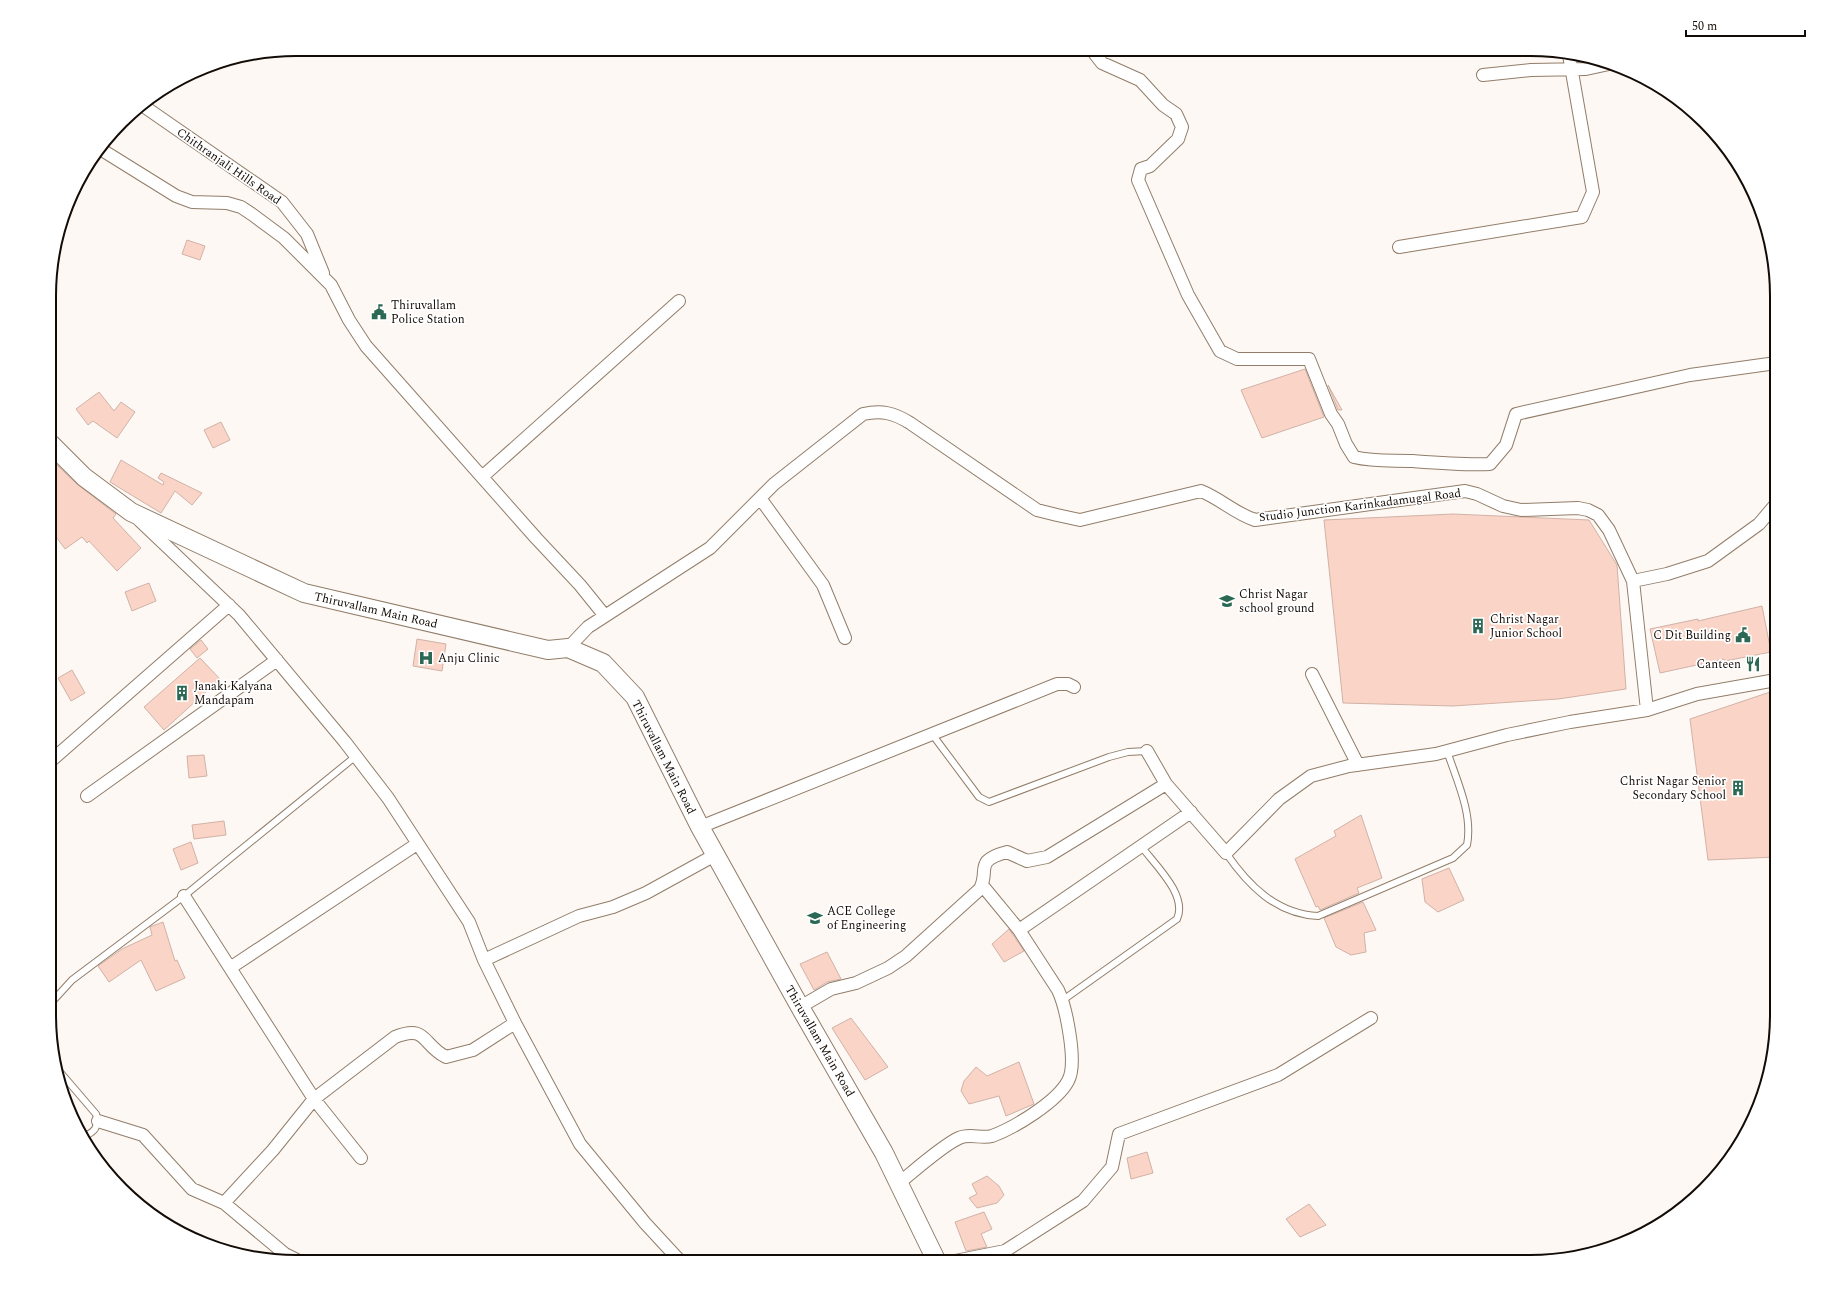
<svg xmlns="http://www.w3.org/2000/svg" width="1826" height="1311" font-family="Spectral,serif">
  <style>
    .building { fill: #fad4c6; stroke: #d1b2a7 }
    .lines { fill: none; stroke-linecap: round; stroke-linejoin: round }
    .service-casing { stroke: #927d69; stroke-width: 8 }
    .minor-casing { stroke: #927d69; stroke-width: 14 }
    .secondary-casing { stroke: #927d69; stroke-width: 20 }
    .service { stroke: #fff; stroke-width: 6 }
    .minor { stroke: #fff; stroke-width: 12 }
    .secondary { stroke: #fff; stroke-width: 18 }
    .labels { text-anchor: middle; stroke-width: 3.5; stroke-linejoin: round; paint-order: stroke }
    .street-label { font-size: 12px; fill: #130b05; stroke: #fff }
    .poi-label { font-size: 12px; fill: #130b05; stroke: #fff; text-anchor: start }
    .rim { fill: none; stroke: #130b05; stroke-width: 2 }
  </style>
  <rect width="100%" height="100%" fill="#fdf8f4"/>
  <path class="building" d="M187,240L205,246L200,260L182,254Z
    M1305,369L1324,417L1262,438L1241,390Z
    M1328,385L1342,410H1338Z
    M99,392L114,411L121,402L135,412L117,438L93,421L88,425L76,409Z
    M221,422L230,440L213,448L204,430Z
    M121,460L163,485L164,482L158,478L161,473L202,493L192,505L175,491L161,513L110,482Z
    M57,465L78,485L116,514L113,518L141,548L117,571L89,541L87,543L82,537L65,549L51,530V470Z
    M1453,514L1589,520L1617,565L1626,689L1558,699L1453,706L1343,703L1324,520Z
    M149,583L156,601L132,611L125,592Z
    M1762,606L1771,652L1725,661L1724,659L1660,673L1650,629L1698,619V621Z
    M417,639L446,644L442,671L413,666Z
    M201,640L208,649L197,658L190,649Z
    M200,658L220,679L164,730L144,707Z
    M72,670L85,693L71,701L58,678Z
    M1776,690V857L1708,860L1690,719Z
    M204,755L207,776L189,778L187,756Z
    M1361,815L1382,878L1357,888L1359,893L1320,910L1318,906L1316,907L1295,859L1336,836L1334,831Z
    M224,821L226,835L194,839L192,825Z
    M191,842L198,863L181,870L173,849Z
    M1449,868L1464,900L1438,912L1425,902L1422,879Z
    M1363,902L1376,930L1364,933L1366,952L1351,955L1336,947L1324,918Z
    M163,922L175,961L177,960L185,978L156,991L141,960L109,982L98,966L122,949L152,935L150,927Z
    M1009,929L1024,951L1004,962L992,944Z
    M827,952L841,979L827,982L814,990L800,964Z
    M851,1018L888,1067L865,1080L832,1028Z
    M1019,1062L1034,1104L1006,1116L999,1096L969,1104L961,1091L964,1081L976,1067L987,1076Z
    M1147,1152L1153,1173L1131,1179L1127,1158Z
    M987,1176L999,1186L1004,1195L997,1203L977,1208L969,1198L977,1194L972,1184Z
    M1309,1204L1326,1225L1300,1237L1286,1219Z
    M984,1212L992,1229L981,1234L987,1247L966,1251L955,1222Z"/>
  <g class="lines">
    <g class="service-casing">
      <path id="service" d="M932,734L979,797L989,802L1109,757L1128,752L1147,751
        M1226,853C1248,885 1276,914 1318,916L1453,858L1467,845C1473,814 1457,781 1447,751
        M1063,1000L1177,919C1188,895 1155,865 1141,846
        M51,1003L72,980L184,896L356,756
        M60,1072L96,1114C100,1127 94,1133 82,1137"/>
    </g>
    <g class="minor-casing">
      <path id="minor" d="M1091,49L1102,63L1140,80L1163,105L1176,114L1182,127L1178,139L1150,166L1141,169L1138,180L1188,295L1220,351L1237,359H1309L1331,414L1338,424L1346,444L1354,457C1374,462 1393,460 1413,461C1439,463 1464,465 1490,464L1506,445L1516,414L1690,375L1776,363
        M1483,75L1531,70L1586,69L1609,64
        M142,105L282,202L307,234L323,273
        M102,150L176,196L192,202L227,203L241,207L253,215L284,238L331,285L349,320L366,346L536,538L580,585L605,616
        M1399,247L1582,217L1593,192L1569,55
        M482,477L679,301
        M760,498L823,585L845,638
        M140,521L239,615L345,742L388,798L469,922L484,960L515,1023L580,1144L645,1223L681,1262
        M1633,581L1667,574L1708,561L1759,524L1776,504
        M568,648L588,627L710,548L774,484L863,414C882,410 894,413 910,423L1037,510L1057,515L1080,520L1201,491C1221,499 1234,513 1255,520L1465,491L1477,494L1503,506L1521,510L1578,508L1588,510L1598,515L1609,530L1633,581L1647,710
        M1312,674L1358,765
        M1147,751L1166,784L1226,853L1279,799L1311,776L1349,766L1436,754L1507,735L1570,722L1647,710L1697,694L1776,680
        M53,759L229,605
        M87,796L277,660
        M700,827L1057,684H1068L1074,687
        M184,896L314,1099L361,1158
        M1019,930L1191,812
        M484,960L579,916L613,907L646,893L715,855
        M230,968L417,844
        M800,1007L831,989L856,983L888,968L906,956L980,889C990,870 973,861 1007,852L1027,861L1047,857L1166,784
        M98,1121L143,1135L192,1189L224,1203L285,1254L299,1261
        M899,1183C914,1171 943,1145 959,1138C970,1133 981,1139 992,1136C1014,1128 1057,1102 1068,1081C1078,1064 1066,1007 1058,990L1019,930L982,885
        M224,1203L273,1150L314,1099L395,1037C427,1024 422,1045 446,1057L473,1050L515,1023
        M950,1262L1005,1251L1083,1201L1112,1167L1119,1134L1278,1075L1371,1018"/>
    </g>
    <g class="secondary-casing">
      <path id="secondary" d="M51,444L84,477L131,512L304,593L548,650L568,648L603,663L635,697L700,827L800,1007L884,1153L937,1262"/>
    </g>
    <use href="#service" class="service"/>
    <use href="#minor" class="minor"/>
    <use href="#secondary" class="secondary"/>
  </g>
  <defs>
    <g id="civic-bare" transform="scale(1.2)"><path d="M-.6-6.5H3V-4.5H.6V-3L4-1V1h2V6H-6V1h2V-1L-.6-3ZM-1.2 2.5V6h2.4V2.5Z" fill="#2c6955" stroke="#fff" stroke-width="2.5" paint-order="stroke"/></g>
    <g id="school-bare" transform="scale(1.2)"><path d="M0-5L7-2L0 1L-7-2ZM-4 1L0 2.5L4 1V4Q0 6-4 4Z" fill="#2c6955" stroke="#fff" stroke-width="2.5" paint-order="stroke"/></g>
    <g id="building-bare" transform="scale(1.2)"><path d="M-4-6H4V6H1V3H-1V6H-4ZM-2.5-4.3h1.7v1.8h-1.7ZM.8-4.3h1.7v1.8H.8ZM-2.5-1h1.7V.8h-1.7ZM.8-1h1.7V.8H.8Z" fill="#2c6955" stroke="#fff" stroke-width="2.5" paint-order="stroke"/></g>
    <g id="hospital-bare" transform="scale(1.2)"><path d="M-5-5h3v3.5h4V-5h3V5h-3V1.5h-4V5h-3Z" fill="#2c6955" stroke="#fff" stroke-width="2.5" paint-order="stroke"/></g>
    <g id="restaurant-bare" transform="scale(1.2)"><path d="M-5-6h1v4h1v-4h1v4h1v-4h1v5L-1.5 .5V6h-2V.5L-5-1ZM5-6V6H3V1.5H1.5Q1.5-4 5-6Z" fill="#2c6955" stroke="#fff" stroke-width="2.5" paint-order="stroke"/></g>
    <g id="university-bare" transform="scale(1.2)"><path d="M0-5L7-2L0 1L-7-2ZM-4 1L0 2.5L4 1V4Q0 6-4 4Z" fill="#2c6955" stroke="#fff" stroke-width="2.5" paint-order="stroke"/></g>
  </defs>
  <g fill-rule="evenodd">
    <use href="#civic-bare" x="379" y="312"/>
    <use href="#school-bare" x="1227" y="601"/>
    <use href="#building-bare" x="1478" y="626"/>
    <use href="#civic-bare" x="1743" y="635"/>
    <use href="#hospital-bare" x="426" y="658"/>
    <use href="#restaurant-bare" x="1753" y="664"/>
    <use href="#building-bare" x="182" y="693"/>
    <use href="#building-bare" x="1738" y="788"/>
    <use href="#university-bare" x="815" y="918"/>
  </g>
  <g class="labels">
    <g class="street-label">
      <text transform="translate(229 166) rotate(35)" y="4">Chithranjali Hills Road</text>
      <text transform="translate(1360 505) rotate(-7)" y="4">Studio Junction Karinkadamugal Road</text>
      <text transform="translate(376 610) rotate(13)" y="4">Thiruvallam Main Road</text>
      <text transform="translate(664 757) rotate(63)" y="4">Thiruvallam Main Road</text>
      <text transform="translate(820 1041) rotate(60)" y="4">Thiruvallam Main Road</text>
    </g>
    <g class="poi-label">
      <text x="391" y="309">Thiruvallam<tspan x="391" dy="14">Police Station</tspan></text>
      <text x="1239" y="598">Christ Nagar<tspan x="1239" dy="14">school ground</tspan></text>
      <text x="1490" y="623">Christ Nagar<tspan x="1490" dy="14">Junior School</tspan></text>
      <text x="1731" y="639" text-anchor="end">C Dit Building</text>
      <text x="438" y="662">Anju Clinic</text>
      <text x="1741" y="668" text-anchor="end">Canteen</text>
      <text x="194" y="690">Janaki Kalyana<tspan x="194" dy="14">Mandapam</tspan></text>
      <text x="1726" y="785" text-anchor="end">Christ Nagar Senior<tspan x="1726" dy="14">Secondary School</tspan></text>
      <text x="827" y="915">ACE College<tspan x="827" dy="14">of Engineering</tspan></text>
    </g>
  </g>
  <path d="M0 0H1826V1311H0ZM296 56H1530A240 240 0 0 1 1770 296V1015A240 240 0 0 1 1530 1255H296A240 240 0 0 1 56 1015V296A240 240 0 0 1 296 56Z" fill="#fff" fill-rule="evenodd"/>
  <path class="rim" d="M296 56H1530A240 240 0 0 1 1770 296V1015A240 240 0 0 1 1530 1255H296A240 240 0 0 1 56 1015V296A240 240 0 0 1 296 56Z"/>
  <path d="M1686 30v6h119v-6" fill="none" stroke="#130b05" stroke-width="2"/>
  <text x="1692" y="30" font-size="12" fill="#130b05" stroke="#ffffff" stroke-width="3" paint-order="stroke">50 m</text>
</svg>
